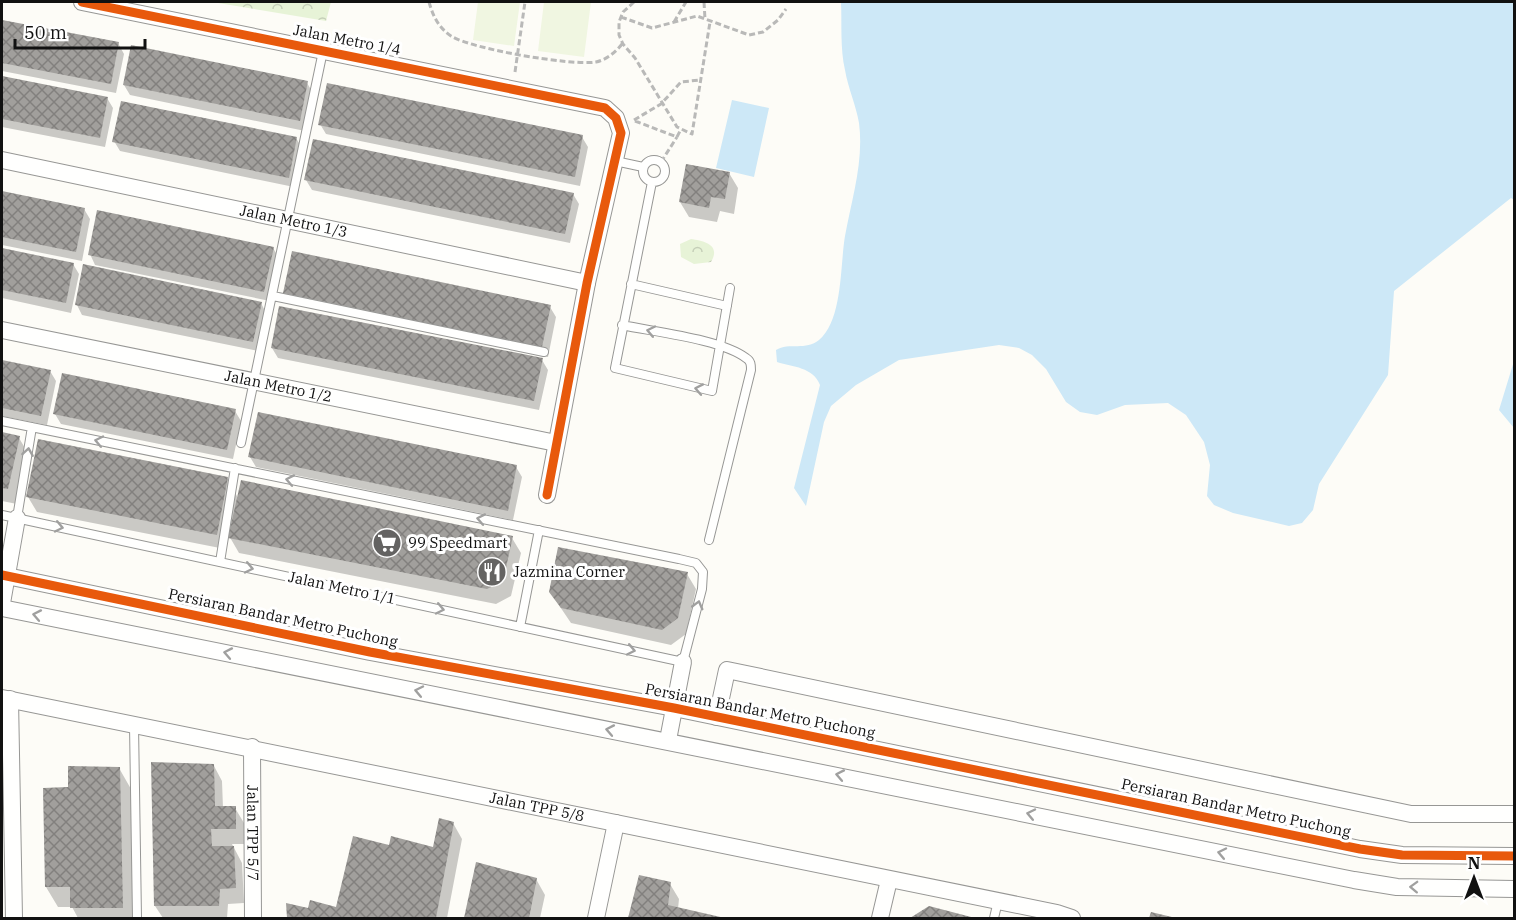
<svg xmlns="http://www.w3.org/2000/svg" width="1516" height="920" font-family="'IBM Plex Serif',serif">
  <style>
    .park { fill: url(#park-crowns) }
    .pitch { fill: #f0f6e1 }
    .water { fill: #cde8f7 }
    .shadow { fill: #0003 }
    .building { fill: url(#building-cross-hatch) }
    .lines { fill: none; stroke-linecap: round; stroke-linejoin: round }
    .service-casing { stroke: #979795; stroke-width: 10 }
    .minor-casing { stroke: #979795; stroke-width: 18 }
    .path { stroke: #b9b9b8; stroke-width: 3; stroke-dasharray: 6 3; stroke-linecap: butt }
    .service { stroke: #fffffe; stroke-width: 8 }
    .minor { stroke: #fffffe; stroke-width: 16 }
    .cycleway-casing { stroke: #fff; stroke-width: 13 }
    .cycleway { stroke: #e8590c; stroke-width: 9 }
    .oneway { stroke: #a0a09f }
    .labels { text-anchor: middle; stroke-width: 6; stroke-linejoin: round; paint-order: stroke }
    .street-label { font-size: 15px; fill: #111; stroke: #fff }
    .poi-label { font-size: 15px; fill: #111; stroke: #fff; text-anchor: start }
  </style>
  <defs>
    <pattern id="park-crowns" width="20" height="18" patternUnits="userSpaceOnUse" patternTransform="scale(1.5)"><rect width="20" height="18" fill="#e7f3d7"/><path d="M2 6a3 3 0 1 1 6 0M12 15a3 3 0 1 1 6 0" fill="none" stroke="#c5cfb8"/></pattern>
    <pattern id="building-cross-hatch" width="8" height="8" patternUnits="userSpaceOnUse" patternTransform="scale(1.5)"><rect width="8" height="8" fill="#a19f9c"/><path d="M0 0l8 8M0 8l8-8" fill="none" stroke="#82807e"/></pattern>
  </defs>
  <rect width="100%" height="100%" fill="#fdfcf7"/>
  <path class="park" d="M212,2H331L326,21Z
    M691,239C705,241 721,245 711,262L694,264L681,257L680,244Z"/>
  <path class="pitch" d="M478,2H520L514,46L473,40Z
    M544,2H591L584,57L538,51Z"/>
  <path class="water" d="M841,2H1514V200L1511,198L1394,291L1388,375L1319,484L1313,510L1302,523L1289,526L1233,513L1214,505L1207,496L1210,465L1204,442L1186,415L1168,403L1125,405L1097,415L1080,412L1066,402L1046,369L1032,355L1019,348L999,345L899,360L856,385L831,406L824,422L806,506L794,488L820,385C813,367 793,367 777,362L776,350C789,342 806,351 819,340C843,320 840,265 845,236C852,198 864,161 859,123C856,105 848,88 845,70C840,48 842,24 841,2Z
    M732,100L769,108L754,177L716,168Z
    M1514,361V428L1499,410Z"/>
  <path class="shadow" d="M2,21L118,43L124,54L116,93L2,71Z
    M2,77L107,98L113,108L105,147L2,127Z
    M307,83L313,93L305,131L130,95L124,85Z
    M320,124L582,137L588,147L580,186L326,134Z
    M296,138L302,148L294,187L120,151L114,141Z
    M729,173L738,188L734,214L720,211L717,222L689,217L680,202Z
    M306,180L573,194L579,204L570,243L312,190Z
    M2,193L84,209L90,219L82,261L2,245Z
    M273,248L279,258L270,301L95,265L90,254Z
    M2,250L73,264L79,274L71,313L2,298Z
    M284,293L550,307L556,317L548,357L290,303Z
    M261,303L266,313L258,351L82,315L77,305Z
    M272,348L542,360L548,370L539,410L278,358Z
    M2,361L50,371L56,381L47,425L2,416Z
    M235,411L241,421L233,459L61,424L55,414Z
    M2,434L19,438L28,453L17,504L2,501Z
    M250,457L516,467L522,477L513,520L256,467Z
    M227,478L238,498L512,538L521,553L511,596L496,604L239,553L228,534L225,549L37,512L28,497Z
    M687,574L696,589L686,634L671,645L571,623L550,592Z
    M214,766L222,781L223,808H235L244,823V844H232L242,863L244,903L228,904L227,918H163L155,906Z
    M119,768L131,789L134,918H78L72,907H58L46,887L70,788Z
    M453,823L462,839L447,918H288V905L309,910L337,908L391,847L434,849Z
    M477,864L536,879L545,895L540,918H466Z
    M640,876L670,884L679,899L678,909L723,918H630Z
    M929,908L972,918H913Z"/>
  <path class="building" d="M2,20L119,42L111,84L2,63Z
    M131,45L308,81L300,121L123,85Z
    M2,76L108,97L100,138L2,119Z
    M327,83L583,135L575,177L318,125Z
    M121,101L297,137L289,178L112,142Z
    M313,139L574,193L565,234L304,180Z
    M686,164L730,172L725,199L711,197L709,208L679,202Z
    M2,191L85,208L76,252L2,237Z
    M97,210L274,247L264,292L88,255Z
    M2,248L74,263L66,303L2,290Z
    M292,251L551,305L542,347L283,293Z
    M83,264L262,302L253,342L75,305Z
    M279,306L543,358L534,401L271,348Z
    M2,360L51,370L41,416L2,408Z
    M62,373L236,409L227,450L53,414Z
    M258,412L517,465L508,511L248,457Z
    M2,432L20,436L8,489L2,488Z
    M38,439L228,477L217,535L26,497Z
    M241,480L513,536L503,581L487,589L228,538Z
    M558,547L688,572L678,618L662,630L561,608L549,592Z
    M151,762L214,764L215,806H236V829H211L212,846H234L236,888L220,889L219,906H154Z
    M68,766L120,767L123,908H70V887H45L43,788L68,787Z
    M439,818L454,822L436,918H287L286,903L308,908L310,900L336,907L353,836L389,845L391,836L433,847Z
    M476,862L537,878L529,918H464Z
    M639,875L671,882L668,905L725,918H628Z
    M929,906L975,918H910Z
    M1151,912L1176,918H1149Z"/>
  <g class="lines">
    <g class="service-casing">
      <path id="service" d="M643 171a11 11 0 1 1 22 0a11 11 0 1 1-22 0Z
        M615,161L643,167
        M652,182L615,368L712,391L730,288
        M631,284L727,306
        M273,296L544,352
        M622,325C654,332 721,339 746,358C751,361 751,365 751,370L709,540
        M2,421L679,559L696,563L703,572L702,589L683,662L2,515
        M241,443L323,51
        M17,518L32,427
        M220,562L235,468
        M520,627L539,530
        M134,725L137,918
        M994,918L998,901"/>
    </g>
    <g class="minor-casing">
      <g id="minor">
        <path d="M82,2L605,108L616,118L621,133L587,283L547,495"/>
        <path id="s1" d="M2,160L587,283"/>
        <path id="s2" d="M2,330L556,443"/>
        <path d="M2,575L370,652L674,708L1360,849L1402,855L1514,856"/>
        <path d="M2,603L17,518"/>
        <path d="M2,608L1354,880L1397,887L1514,889"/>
        <path id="s3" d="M2,698L1057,913L1072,918"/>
        <path d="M10,699L14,918"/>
        <path d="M717,717L727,670L1411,814H1514"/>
        <path d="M668,740L683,662"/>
        <path id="s4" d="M252,747L253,918"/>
        <path d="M596,918L616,823"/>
        <path d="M880,918L889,880"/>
      </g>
    </g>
    <path class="path" d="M429,2C433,16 438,27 451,36C471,49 572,66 596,62C606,60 616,52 622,44
      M634,2L623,12L619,22V35L623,44L635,58L677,127L692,134L710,22
      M704,2L705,19
      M621,17L652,28L697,16L749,35L763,32L778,20L786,9
      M674,22L686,2
      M515,72L525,2
      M634,120L661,104L681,82L700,80
      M635,121L677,137L680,131
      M661,162L677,137"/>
    <use href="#service" class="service"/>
    <use href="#minor" class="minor"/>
    <g class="cycleway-casing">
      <path id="cycleway" d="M82,2L605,108L616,118L621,133L587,283L547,495
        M2,575L370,652L674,708L1360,849L1402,855L1514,856"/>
    </g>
    <use href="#cycleway" class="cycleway"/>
  </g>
  <defs><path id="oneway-chevron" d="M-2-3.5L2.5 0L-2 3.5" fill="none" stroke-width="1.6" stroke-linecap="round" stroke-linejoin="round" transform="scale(1.5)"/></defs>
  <g class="oneway">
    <use href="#oneway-chevron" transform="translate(651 331) rotate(-168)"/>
    <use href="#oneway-chevron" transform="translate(699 389) rotate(-169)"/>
    <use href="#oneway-chevron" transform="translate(99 441) rotate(-168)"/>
    <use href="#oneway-chevron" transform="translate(28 452) rotate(-81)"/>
    <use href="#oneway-chevron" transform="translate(290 480) rotate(-169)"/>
    <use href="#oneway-chevron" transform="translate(481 519) rotate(-169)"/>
    <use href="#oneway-chevron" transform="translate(59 527) rotate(12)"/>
    <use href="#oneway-chevron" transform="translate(249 568) rotate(12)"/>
    <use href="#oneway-chevron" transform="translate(698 605) rotate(-75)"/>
    <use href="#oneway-chevron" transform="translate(440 609) rotate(12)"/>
    <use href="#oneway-chevron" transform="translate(37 615) rotate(-169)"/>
    <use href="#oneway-chevron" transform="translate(631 650) rotate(12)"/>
    <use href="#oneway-chevron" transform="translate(228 653) rotate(-169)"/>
    <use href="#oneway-chevron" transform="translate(419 691) rotate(-168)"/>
    <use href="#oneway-chevron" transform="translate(610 730) rotate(-169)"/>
    <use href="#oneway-chevron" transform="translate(840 775) rotate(-169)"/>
    <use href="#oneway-chevron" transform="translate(1031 814) rotate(-168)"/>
    <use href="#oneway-chevron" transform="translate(1222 853) rotate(-168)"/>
    <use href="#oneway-chevron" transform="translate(1414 887) rotate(-178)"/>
  </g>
  <defs>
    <g id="supermarket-disc" transform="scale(1.5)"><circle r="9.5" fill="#646362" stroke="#fff"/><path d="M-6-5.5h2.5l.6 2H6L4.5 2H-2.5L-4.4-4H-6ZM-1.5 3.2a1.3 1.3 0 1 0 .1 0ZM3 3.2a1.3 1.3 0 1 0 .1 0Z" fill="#fff"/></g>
    <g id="restaurant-disc" transform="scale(1.5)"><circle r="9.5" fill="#646362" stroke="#fff"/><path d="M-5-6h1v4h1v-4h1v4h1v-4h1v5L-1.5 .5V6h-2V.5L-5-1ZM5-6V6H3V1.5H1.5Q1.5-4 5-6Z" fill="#fff"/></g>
  </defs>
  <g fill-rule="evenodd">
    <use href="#supermarket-disc" x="387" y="543"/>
    <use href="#restaurant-disc" x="492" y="572"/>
  </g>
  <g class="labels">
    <g class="street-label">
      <text transform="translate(347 40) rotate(11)" y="5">Jalan Metro 1/4</text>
      <text dy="5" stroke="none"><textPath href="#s1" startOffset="298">Jalan Metro 1/3</textPath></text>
      <text dy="5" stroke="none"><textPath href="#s2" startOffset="282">Jalan Metro 1/2</textPath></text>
      <text transform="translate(342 588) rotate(12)" y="5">Jalan Metro 1/1</text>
      <text transform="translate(283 618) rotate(12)" y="5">Persiaran Bandar Metro Puchong</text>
      <text transform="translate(760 711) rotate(11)" y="5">Persiaran Bandar Metro Puchong</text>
      <text dy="5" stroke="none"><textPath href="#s3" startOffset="546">Jalan TPP 5/8</textPath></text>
      <text transform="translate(1236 808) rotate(12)" y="5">Persiaran Bandar Metro Puchong</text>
      <text dy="5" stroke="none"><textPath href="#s4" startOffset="86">Jalan TPP 5/7</textPath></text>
    </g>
    <g class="poi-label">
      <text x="408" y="548">99 Speedmart</text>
      <text x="513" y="577">Jazmina Corner</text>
    </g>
  </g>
  <rect width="1516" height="920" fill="none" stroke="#111111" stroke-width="6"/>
  <g transform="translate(1474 878)" stroke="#ffffff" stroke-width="4.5" paint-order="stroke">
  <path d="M0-4.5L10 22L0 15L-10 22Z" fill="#111111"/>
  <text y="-9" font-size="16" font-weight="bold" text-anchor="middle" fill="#111111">N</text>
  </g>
  <path d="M15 39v9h130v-9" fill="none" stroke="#111111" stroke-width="3"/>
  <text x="24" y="39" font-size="18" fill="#111111" stroke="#ffffff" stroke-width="4.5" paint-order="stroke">50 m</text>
</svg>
